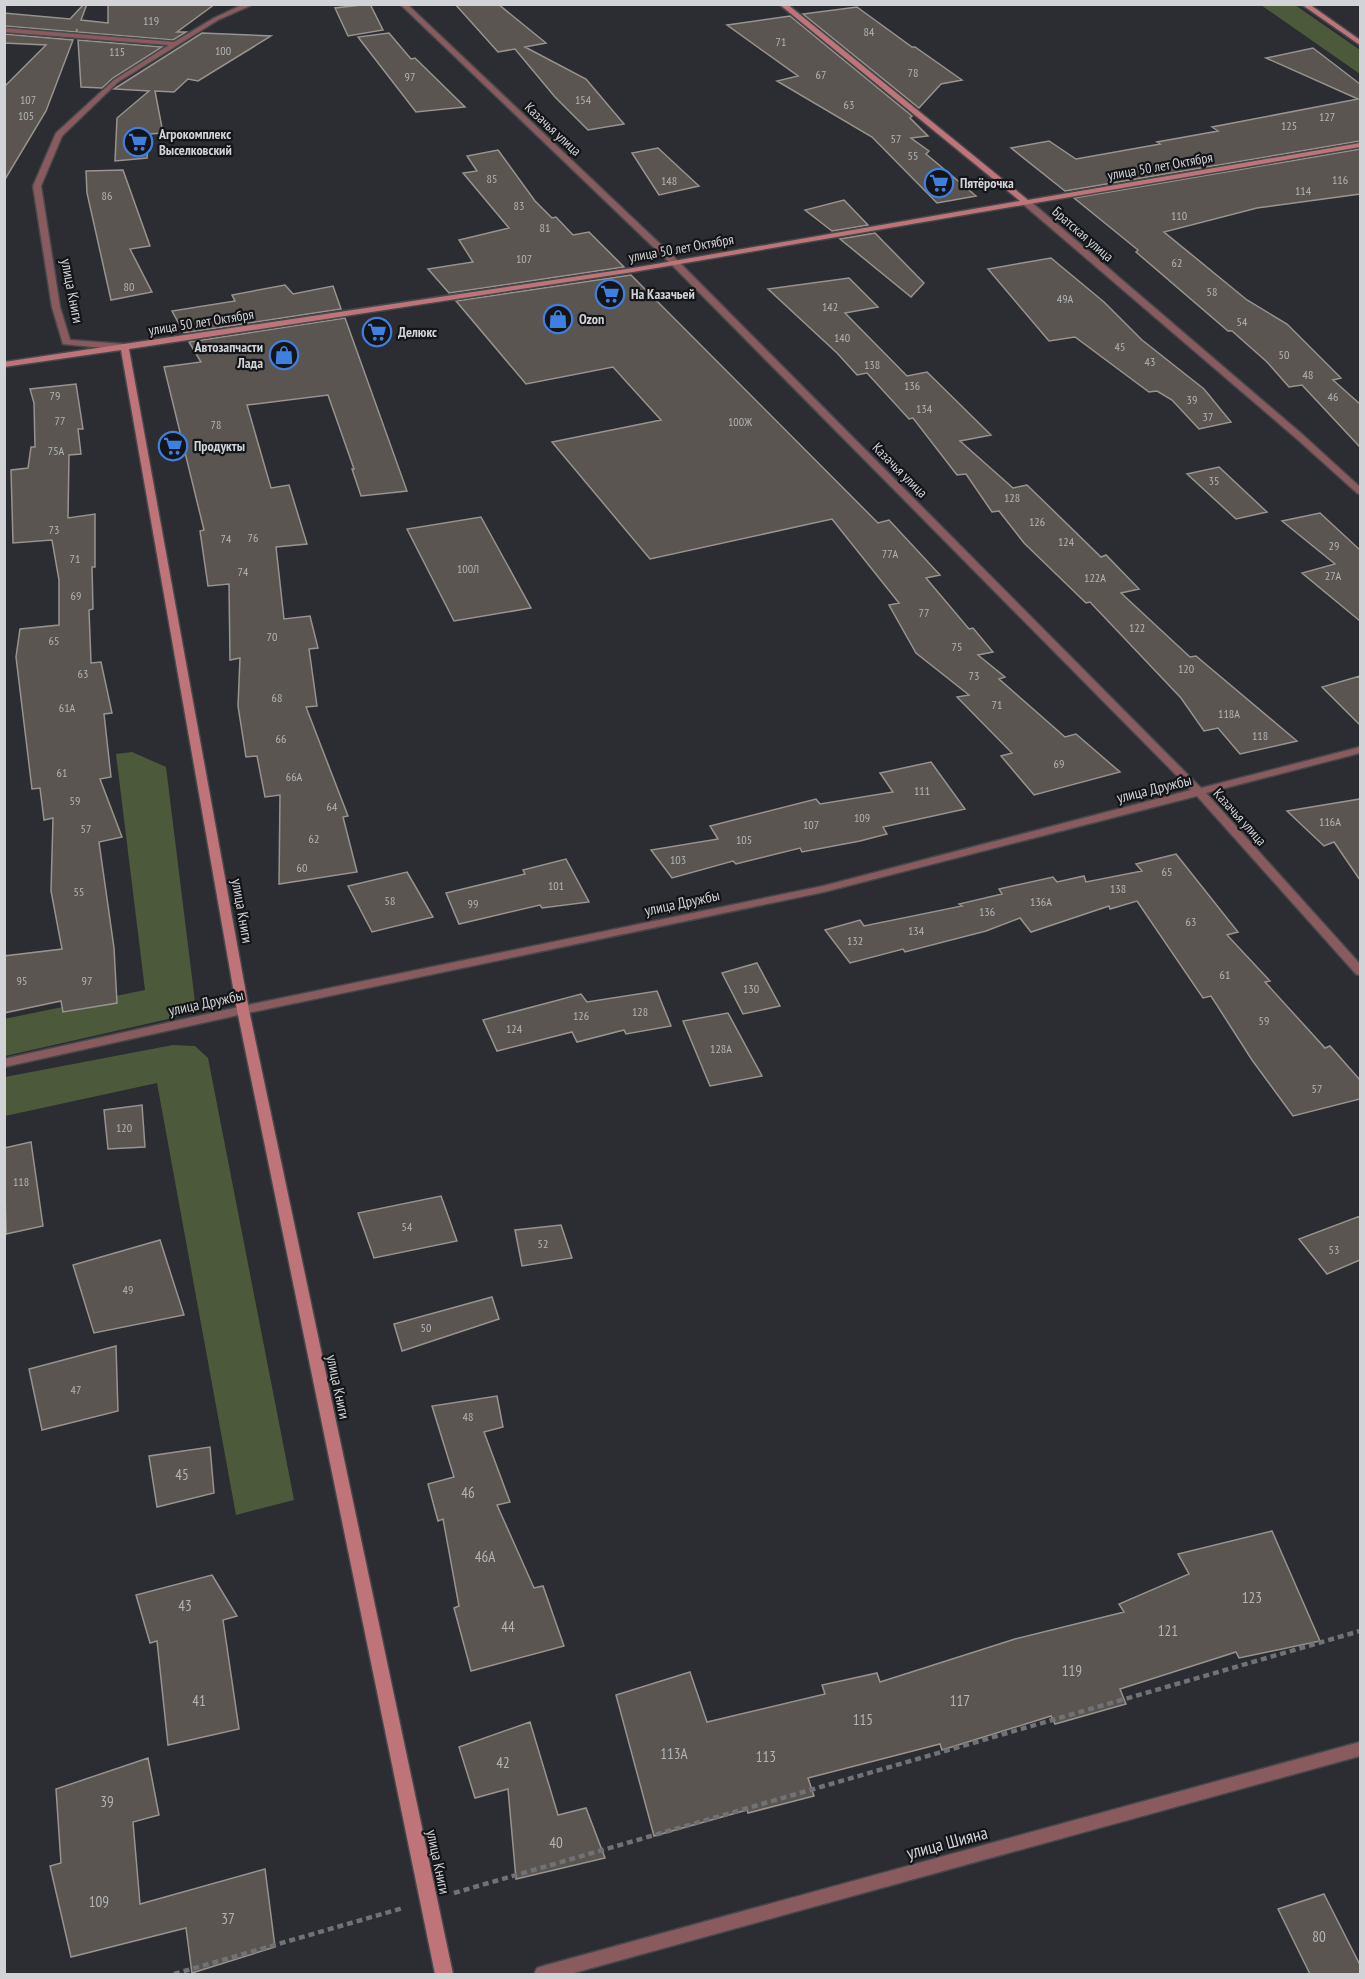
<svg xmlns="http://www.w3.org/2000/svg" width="1365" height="1979" font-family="'PT Sans Narrow',sans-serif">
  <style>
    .green { fill: #4c5a3b }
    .building { fill: #5a5551; stroke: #98938e; stroke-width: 1.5 }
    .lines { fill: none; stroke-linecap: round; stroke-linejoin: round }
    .street-casing { stroke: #46484c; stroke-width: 3 }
    .secondary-casing { stroke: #46484c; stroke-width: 3 }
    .path { stroke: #707276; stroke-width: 4.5; stroke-dasharray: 6 4; stroke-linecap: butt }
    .street { fill: #8a5b5e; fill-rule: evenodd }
    .secondary { fill: #be7479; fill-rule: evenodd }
    .labels { text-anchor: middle; stroke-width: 4.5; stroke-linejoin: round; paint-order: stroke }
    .number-label { font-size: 12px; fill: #b3b4b5 }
    .far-street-label { font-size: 14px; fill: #d1d3d6; stroke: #141518 }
    .far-poi-label { font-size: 14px; font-weight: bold; fill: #d1d3d6; stroke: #141518; text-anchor: start }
    .street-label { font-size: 15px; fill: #d1d3d6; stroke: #141518 }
    .near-number-label { font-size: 15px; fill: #b3b4b5 }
    .near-street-label { font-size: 18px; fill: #d1d3d6; stroke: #141518 }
  </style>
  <rect width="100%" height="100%" fill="#2b2d32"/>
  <path class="green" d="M1261,5H1295L1360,50V74Z
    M132,752L166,767L195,1002L191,1008L177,1017L5,1056L4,1019L145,990L116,754Z
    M173,1045L195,1046L208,1058L294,1500L236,1515L157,1083L5,1116V1077Z"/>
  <path class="building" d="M84,4H87L81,20L108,23V4H215L177,32H186L173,40L77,32V29L76,32L4,26V13L70,19Z
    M370,4L383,30L348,36L335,8Z
    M455,4H498L546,43L525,47L586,79L624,124L588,130L555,97L515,49L498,52Z
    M857,7L912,47H915L962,80L941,84L919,108L803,14Z
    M790,16L912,116L910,118L928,136L911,138L929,151L926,154L976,196L937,203L872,137L777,81L798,76L727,25Z
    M202,33L271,36L198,81L188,79L174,92L155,91L163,133L149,134L147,158L115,161L117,118L149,91L114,89Z
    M389,33L411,59L415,58L465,107L416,112L358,37Z
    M4,34L73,40L46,111L4,181V87L46,45L4,43Z
    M78,40L162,47L113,78L102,88L81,87Z
    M1313,48L1360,84V141L1065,191L1011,148L1049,141L1076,159L1160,144L1157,142L1218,131L1212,127L1358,99L1266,58Z
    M658,148L699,186L659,195L632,153Z
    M1360,149V194L1257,208L1164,232L1247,300L1287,324L1341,378L1333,380L1360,404V447L1302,385L1289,387L1267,362L1232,331H1228L1136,252L1138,250L1074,198Z
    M498,150L535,201L552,218L556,217L573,235L589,232L624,267L449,293L428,269L473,262L459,240L509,228L463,173L477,171L467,156Z
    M123,170L150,246L130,249L152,292L111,300L87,193L86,171Z
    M844,200L868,225L832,231L805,210Z
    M875,233L924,283L911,297L840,239Z
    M1051,258L1104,302L1142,340L1204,389L1231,422L1199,429L1172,400L1157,391L1149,392L1075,337L1049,341L988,269Z
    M631,275L878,523L889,520L940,575L926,578L969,629L973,628L993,652L978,655L1005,677L999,679L1065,737L1076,734L1120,772L1034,795L1001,756L1012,753L957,697L969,695L916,653L889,605L899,603L832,519L650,559L552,442L661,420L613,367L526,384L456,301Z
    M849,278L878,307L845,313L907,376L927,372L991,435L960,441L1013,488L1027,485L1101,557L1106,555L1139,589L1121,593L1190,657L1196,656L1297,741L1240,754L1218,728L1204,731L1181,698L1090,602L1086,603L1024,543L999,511L992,512L966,474L957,475L913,418L909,419L867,373L857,375L837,353L768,289Z
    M285,285L293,294L333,286L341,309L184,333L172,311L235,301L232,295Z
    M345,318L407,491L361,496L352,469H354L328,395L247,405L271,488L289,485L307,544L276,547L284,619L310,616L318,648L309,649L317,706L306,707L348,816L343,817L357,872L279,884L280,795L265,797L257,756L246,757L238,706L240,658L230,660L229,584L208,586L200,531L204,530L164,367L201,362L189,342Z
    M76,384L83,429H78L81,454L69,455L68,518L95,514V567H92L93,609L89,610L91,663L101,662L112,713L104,714L111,777L100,779L122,837L99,842L114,948L117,1003L63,1012L61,1001L4,1013V956L62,949L51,891L53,818L44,820L40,788L32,789L16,657L20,629L59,625V580L52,540L13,543L11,470L28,468L31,447H35L34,403L30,389Z
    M1219,467L1267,512L1236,519L1187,474Z
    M1320,513L1360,550V621L1302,573L1335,564L1282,521Z
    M481,517L531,608L454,621L407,529Z
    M1360,676V725L1322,687Z
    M931,762L965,809L883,827L887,834L860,841L802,852L800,848L736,864L733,861L672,878L651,850L718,839L710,826L816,799L820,804L893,792L880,773Z
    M1360,799V880L1334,842L1324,846L1287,811Z
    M1176,854L1238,932L1227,935L1270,981L1265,982L1325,1048L1330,1046L1360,1080V1099L1293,1116L1252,1060L1211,996L1203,998L1137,901L1110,909L1109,906L1031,932L1020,918L986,931L905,952L903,949L850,963L825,930L860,920L864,926L962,906L959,904L1002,894L999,889L1053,877L1057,882L1084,876L1086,882L1142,871L1136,864Z
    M566,859L589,902L542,908L540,905L459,924L446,893L525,874L523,870Z
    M407,872L433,917L372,932L348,886Z
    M757,963L780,1006L743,1014L722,973Z
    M657,991L671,1026L626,1034L624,1030L577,1042L572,1032L497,1051L483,1020L581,994L587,1002Z
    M728,1013L762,1076L710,1086L683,1021Z
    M142,1105L145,1147L108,1149L104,1110Z
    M31,1142L43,1226L6,1234L4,1148Z
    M441,1196L457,1241L374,1258L358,1213Z
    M1360,1216V1260L1327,1274L1299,1239Z
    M561,1225L572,1258L522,1266L515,1230Z
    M160,1240L184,1315L94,1333L73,1265Z
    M492,1297L499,1319L402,1351L394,1324Z
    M116,1346L118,1411L42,1430L29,1369Z
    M497,1396L503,1427L484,1432L510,1502L497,1505L534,1588L543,1586L564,1646L471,1671L454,1608L459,1606L443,1519L438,1521L428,1484L454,1477L432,1406Z
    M210,1447L214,1493L157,1507L149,1456Z
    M1272,1531L1320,1641L1239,1658L1236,1652L1120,1689L1126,1704L1055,1724L1051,1716L942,1750L940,1744L808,1778L814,1796L748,1813L747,1810L654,1836L616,1695L690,1672L707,1722L825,1694L822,1685L877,1673L880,1682L1015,1639L1124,1612L1119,1604L1189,1574L1178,1554Z
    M212,1575L237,1616L223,1620L239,1729L168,1745L157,1641L150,1643L136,1595Z
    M530,1722L558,1815L586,1808L605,1858L516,1879L508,1789L475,1798L459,1747Z
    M148,1758L159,1815L133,1822L140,1904L265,1869L275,1947L192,1973L186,1928L71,1957L50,1866L61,1863L56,1789Z
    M1324,1894L1360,1965V1974H1310L1278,1909Z"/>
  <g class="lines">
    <g class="street-casing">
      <path id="street" d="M244,4H254L218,20L118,82L62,136L41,186L60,307L70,340L125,344L129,347L125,350L63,344L52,307L33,186L56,133L114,80L169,45L4,32V28L174,42L214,18Z
        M400,4H407L677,260L1201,788L1360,747V753L1206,793L1360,964V975L1356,974L1197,796L824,892L243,1014L4,1067V1059L243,1006L823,886L1191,790L671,264Z
        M1024,201H1030L1303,435L1360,487V494L1357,493L1297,439L1024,205Z
        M1360,1742V1756L570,1974H534L537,1968L543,1966Z"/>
    </g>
    <g class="secondary-casing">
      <path id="secondary" d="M779,4H787L1028,200L1360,143V147L633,272L129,349L249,1010L453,1974H435L237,1010L121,350L4,367V362L633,268L1020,201Z
        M1301,4H1309L1360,40V45Z"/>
    </g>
    <path class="path" d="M454,1893L1360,1631
      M174,1974L403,1908"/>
    <use href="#street" class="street"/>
    <use href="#secondary" class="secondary"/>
  </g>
  <defs>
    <g id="supermarket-ring" transform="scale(1.5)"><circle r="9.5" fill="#141518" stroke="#3f7fe0" stroke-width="1.5"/><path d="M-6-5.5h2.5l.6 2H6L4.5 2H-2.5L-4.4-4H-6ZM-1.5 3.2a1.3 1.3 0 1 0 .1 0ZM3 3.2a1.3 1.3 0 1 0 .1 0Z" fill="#3f7fe0"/></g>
    <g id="shop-ring" transform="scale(1.5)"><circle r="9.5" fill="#141518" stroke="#3f7fe0" stroke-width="1.5"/><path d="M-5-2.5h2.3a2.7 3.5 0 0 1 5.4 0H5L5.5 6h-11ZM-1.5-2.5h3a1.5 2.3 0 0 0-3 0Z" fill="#3f7fe0"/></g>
  </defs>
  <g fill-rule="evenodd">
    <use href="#supermarket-ring" x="138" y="142"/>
    <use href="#supermarket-ring" x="939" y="183"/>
    <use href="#supermarket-ring" x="610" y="294"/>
    <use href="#shop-ring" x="558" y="319"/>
    <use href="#supermarket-ring" x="377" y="332"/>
    <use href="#shop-ring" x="284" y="355"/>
    <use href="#supermarket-ring" x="173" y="446"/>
  </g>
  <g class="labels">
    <g class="number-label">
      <text x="151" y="25">119</text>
      <text x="869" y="36">84</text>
      <text x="781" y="46">71</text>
      <text x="223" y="55">100</text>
      <text x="117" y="56">115</text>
      <text x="913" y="77">78</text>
      <text x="821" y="79">67</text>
      <text x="410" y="81">97</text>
      <text x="28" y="104">107</text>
      <text x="583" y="104">154</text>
      <text x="849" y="109">63</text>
      <text x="26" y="120">105</text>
      <text x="1327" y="121">127</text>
      <text x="1289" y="130">125</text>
      <text x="896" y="143">57</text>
      <text x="913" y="160">55</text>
      <text x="492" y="183">85</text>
      <text x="1340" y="184">116</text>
      <text x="669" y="185">148</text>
      <text x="1303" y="195">114</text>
      <text x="107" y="200">86</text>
      <text x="519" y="210">83</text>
      <text x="1179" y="220">110</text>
      <text x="545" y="232">81</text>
      <text x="524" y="263">107</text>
      <text x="1177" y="267">62</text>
      <text x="129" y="291">80</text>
      <text x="1212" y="296">58</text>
      <text x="1065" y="303">49А</text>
      <text x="830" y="311">142</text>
      <text x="1242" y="326">54</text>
      <text x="842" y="342">140</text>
      <text x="1120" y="351">45</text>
      <text x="1284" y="359">50</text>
      <text x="1150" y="366">43</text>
      <text x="872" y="369">138</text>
      <text x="1308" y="379">48</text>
      <text x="912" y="390">136</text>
      <text x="55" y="400">79</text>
      <text x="1333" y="401">46</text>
      <text x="1192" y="404">39</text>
      <text x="924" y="413">134</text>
      <text x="1208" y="421">37</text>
      <text x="60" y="425">77</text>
      <text x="740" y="426">100Ж</text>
      <text x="216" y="429">78</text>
      <text x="56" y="455">75А</text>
      <text x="1214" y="485">35</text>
      <text x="1012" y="502">128</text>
      <text x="1037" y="526">126</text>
      <text x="54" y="534">73</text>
      <text x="253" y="542">76</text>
      <text x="226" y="543">74</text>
      <text x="1066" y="546">124</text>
      <text x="1334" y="550">29</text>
      <text x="890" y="558">77А</text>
      <text x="75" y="563">71</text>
      <text x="468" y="573">100Л</text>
      <text x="243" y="576">74</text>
      <text x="1333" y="580">27А</text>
      <text x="1095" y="582">122А</text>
      <text x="76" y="600">69</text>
      <text x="924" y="617">77</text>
      <text x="1137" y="632">122</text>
      <text x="272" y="641">70</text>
      <text x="54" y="645">65</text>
      <text x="957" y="651">75</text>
      <text x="1186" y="673">120</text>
      <text x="83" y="678">63</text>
      <text x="974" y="680">73</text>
      <text x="277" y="702">68</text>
      <text x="997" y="709">71</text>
      <text x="67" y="712">61А</text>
      <text x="1229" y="718">118А</text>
      <text x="1260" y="740">118</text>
      <text x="281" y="743">66</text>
      <text x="1059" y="768">69</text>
      <text x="62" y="777">61</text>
      <text x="294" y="781">66А</text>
      <text x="922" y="795">111</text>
      <text x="75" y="805">59</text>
      <text x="332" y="811">64</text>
      <text x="862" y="822">109</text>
      <text x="1330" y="826">116А</text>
      <text x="811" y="829">107</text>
      <text x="86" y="833">57</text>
      <text x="314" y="843">62</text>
      <text x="744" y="844">105</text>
      <text x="678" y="864">103</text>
      <text x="302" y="872">60</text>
      <text x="1167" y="876">65</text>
      <text x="556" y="890">101</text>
      <text x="1118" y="893">138</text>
      <text x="79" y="896">55</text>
      <text x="390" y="905">58</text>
      <text x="1041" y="906">136А</text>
      <text x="473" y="908">99</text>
      <text x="987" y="916">136</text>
      <text x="1191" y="926">63</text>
      <text x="916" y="935">134</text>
      <text x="855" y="945">132</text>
      <text x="1225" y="979">61</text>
      <text x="22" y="985">95</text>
      <text x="87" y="985">97</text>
      <text x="751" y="993">130</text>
      <text x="640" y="1016">128</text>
      <text x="581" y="1020">126</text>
      <text x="1264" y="1025">59</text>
      <text x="514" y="1033">124</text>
      <text x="721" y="1053">128А</text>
      <text x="1317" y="1093">57</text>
      <text x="124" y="1132">120</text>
      <text x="21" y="1186">118</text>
      <text x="407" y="1231">54</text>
      <text x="543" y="1248">52</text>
      <text x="1334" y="1254">53</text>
      <text x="128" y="1294">49</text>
      <text x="426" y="1332">50</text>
      <text x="76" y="1394">47</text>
      <text x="468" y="1421">48</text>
    </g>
    <g class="far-street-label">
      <text transform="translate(553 129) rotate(43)" y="5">Казачья улица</text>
      <text transform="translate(1160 166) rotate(-10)" y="5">улица 50 лет Октября</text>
      <text transform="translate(1083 234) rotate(41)" y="5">Братская улица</text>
      <text transform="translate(681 248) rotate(-10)" y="5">улица 50 лет Октября</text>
      <text transform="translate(201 322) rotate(-9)" y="5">улица 50 лет Октября</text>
      <text transform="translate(900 470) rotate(45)" y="5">Казачья улица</text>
      <text transform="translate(1240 817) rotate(48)" y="5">Казачья улица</text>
    </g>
    <g class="far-poi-label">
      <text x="159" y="139">Агрокомплекс<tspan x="159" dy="16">Выселковский</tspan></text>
      <text x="960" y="188">Пятёрочка</text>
      <text x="631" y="299">На Казачьей</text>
      <text x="579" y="324">Ozon</text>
      <text x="398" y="337">Делюкс</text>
      <text x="263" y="352" text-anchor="end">Автозапчасти<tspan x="263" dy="16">Лада</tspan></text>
      <text x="194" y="451">Продукты</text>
    </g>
    <g class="street-label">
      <text transform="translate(72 291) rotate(79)" y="5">улица Книги</text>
      <text transform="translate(1154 789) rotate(-14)" y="5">улица Дружбы</text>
      <text transform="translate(682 903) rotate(-12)" y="5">улица Дружбы</text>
      <text transform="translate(242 911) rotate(80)" y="5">улица Книги</text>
      <text transform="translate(206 1003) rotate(-12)" y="5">улица Дружбы</text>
      <text transform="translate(338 1387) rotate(78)" y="5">улица Книги</text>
      <text transform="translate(438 1862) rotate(78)" y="5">улица Книги</text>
    </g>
    <g class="near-number-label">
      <text x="182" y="1480">45</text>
      <text x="468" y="1498">46</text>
      <text x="485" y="1562">46А</text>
      <text x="1252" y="1603">123</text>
      <text x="185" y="1611">43</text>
      <text x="508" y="1632">44</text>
      <text x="1168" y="1636">121</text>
      <text x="1072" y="1676">119</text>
      <text x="199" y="1706">41</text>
      <text x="960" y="1706">117</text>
      <text x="863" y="1725">115</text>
      <text x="674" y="1759">113А</text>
      <text x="766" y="1762">113</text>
      <text x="503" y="1768">42</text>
      <text x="107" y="1807">39</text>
      <text x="556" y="1848">40</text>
      <text x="99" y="1907">109</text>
      <text x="228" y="1924">37</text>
      <text x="1319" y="1942">80</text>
    </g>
    <g class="near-street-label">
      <text transform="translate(947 1843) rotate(-15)" y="6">улица Шияна</text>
    </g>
  </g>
  <rect width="1365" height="1979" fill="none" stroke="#d1d3d6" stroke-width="12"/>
</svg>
